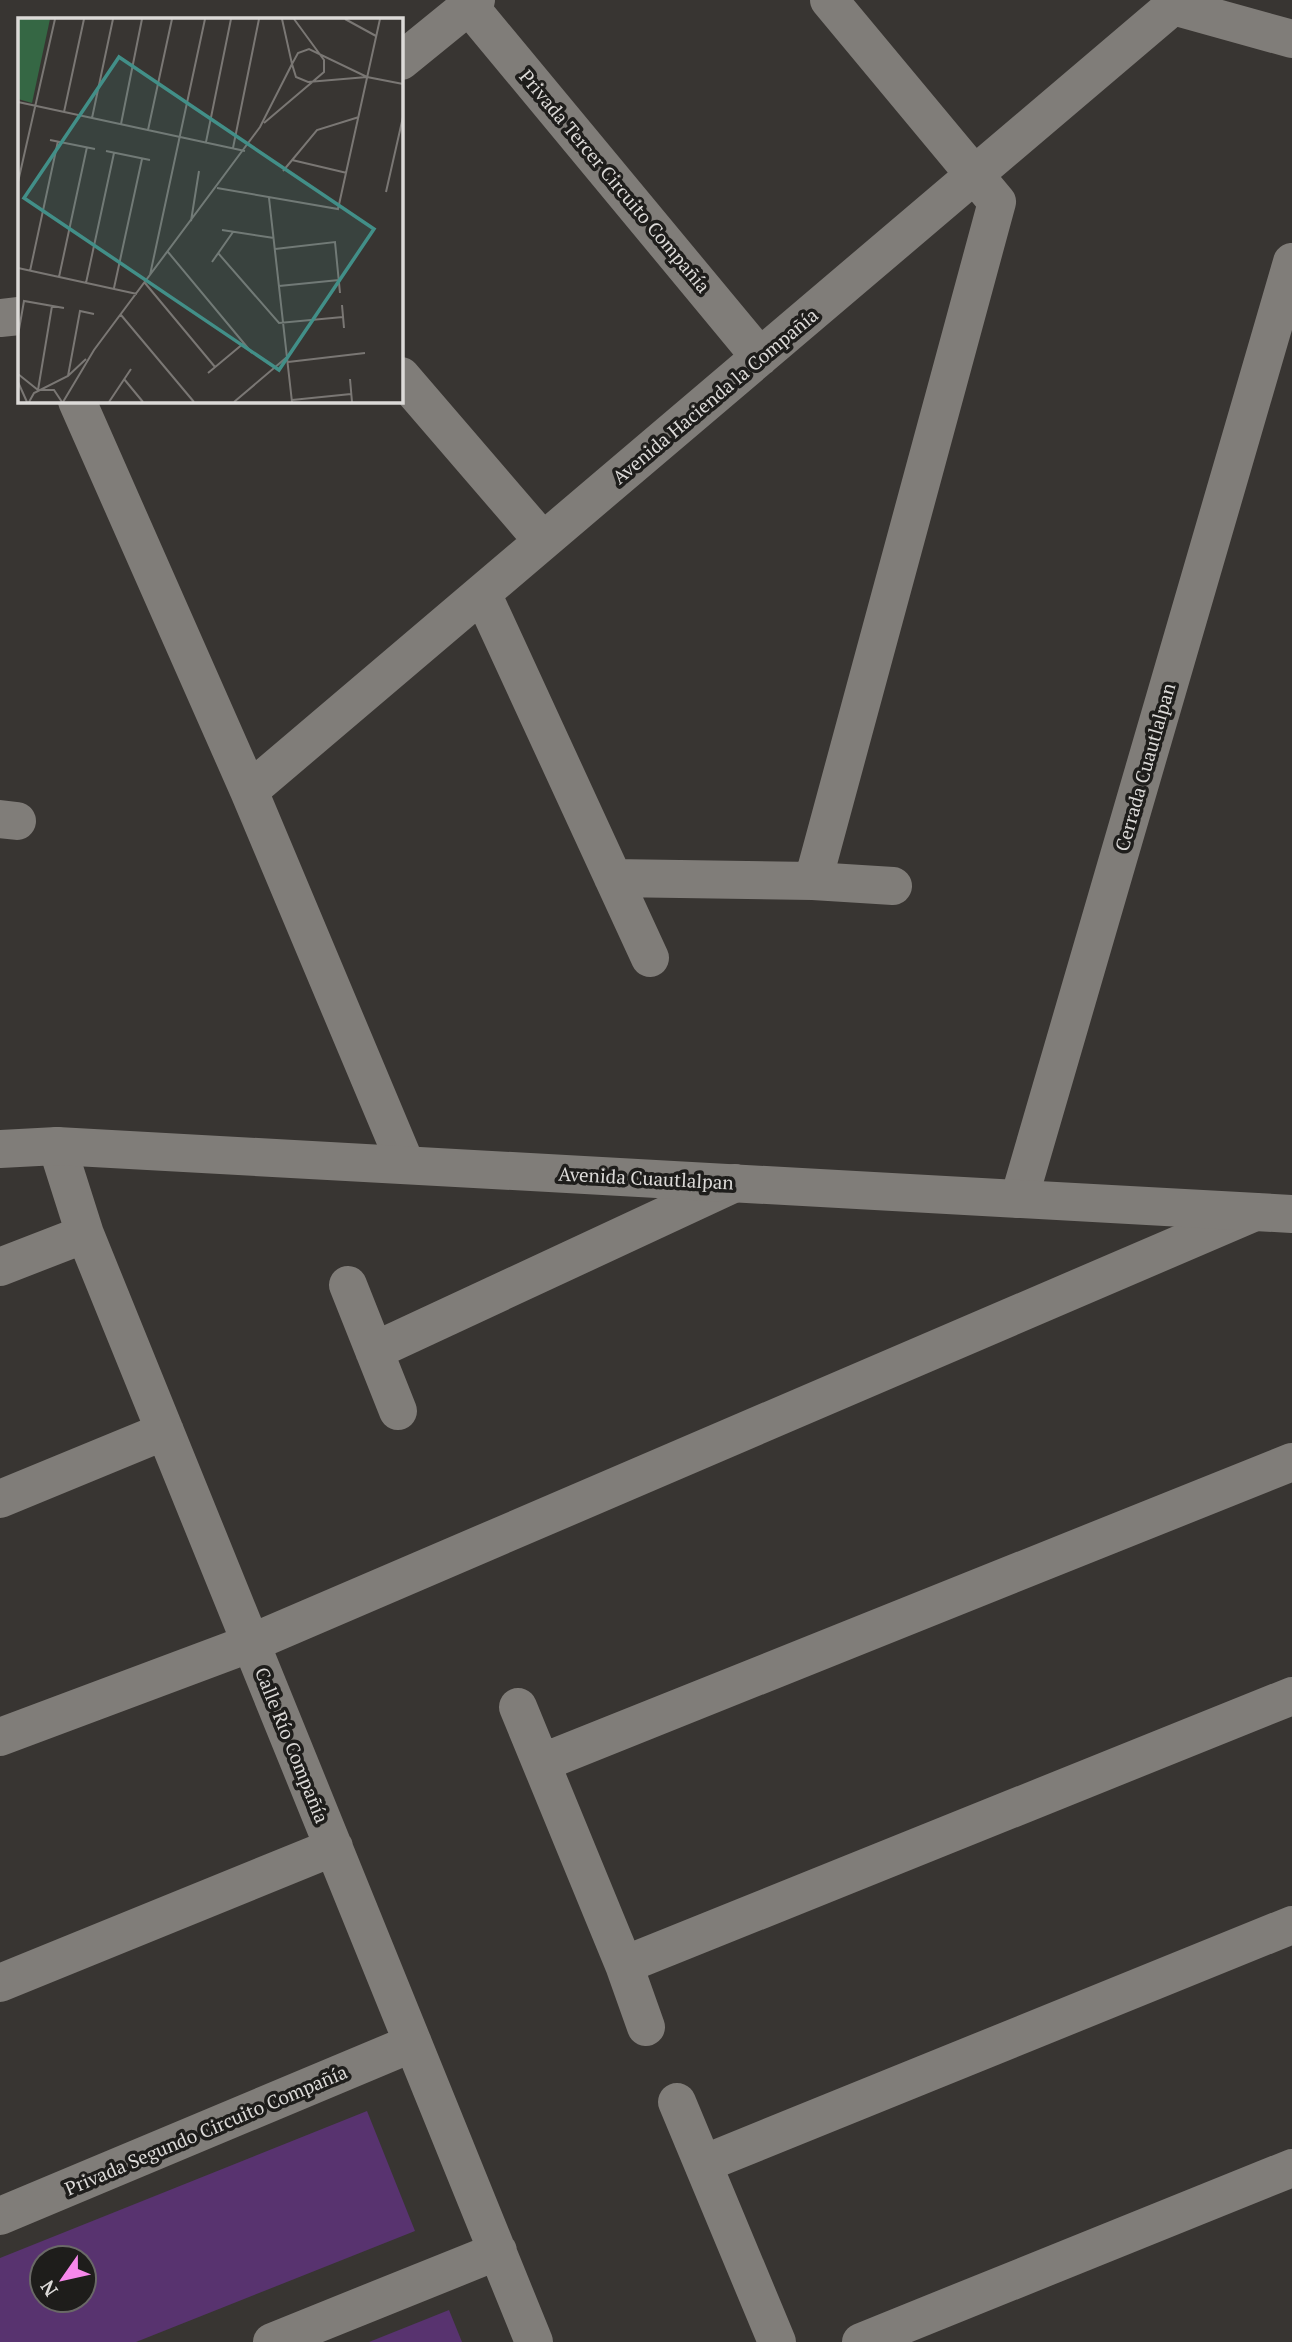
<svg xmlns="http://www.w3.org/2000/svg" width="1292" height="2342" font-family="'PT Serif',serif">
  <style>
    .building { fill: #58336f; fill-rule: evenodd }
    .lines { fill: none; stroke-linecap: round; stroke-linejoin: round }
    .street { stroke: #807d79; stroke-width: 38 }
    .secondary { stroke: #807d79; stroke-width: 38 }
    .labels { text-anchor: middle; stroke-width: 7; stroke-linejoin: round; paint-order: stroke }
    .street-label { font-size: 19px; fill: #dcdad8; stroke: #1e1d1b }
    .inset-road { fill: none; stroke: #7a7774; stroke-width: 2 }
    .view { fill: #428f88; fill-opacity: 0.15; stroke: #428f88; stroke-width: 3.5 }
    .inset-edge { fill: none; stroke: #dcdad8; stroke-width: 3.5 }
  </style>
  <rect width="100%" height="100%" fill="#383532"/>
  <path class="building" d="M367,2111L415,2231L136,2342H0V2258ZM42,2258H84V2300H42Z
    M449,2310L462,2342H369Z"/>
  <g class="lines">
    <path class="street" d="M469,6L760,357
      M1173,6L1292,39
      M401,61L476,0
      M0,318L19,316
      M401,376L543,541
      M77,401L249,791L406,1165
      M482,593L650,958
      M249,791L1180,0
      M0,819L17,821
      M613,878L813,881L893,886
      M813,881L997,202L829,0
      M57,1146L85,1234L534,2342
      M1019,1199L1292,262
      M0,1267L85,1234
      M348,1285L398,1411
      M374,1351L735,1183
      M0,1499L165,1431
      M518,1707L624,1965L646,2027
      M0,1737L251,1643L1255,1212
      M541,1763L1292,1462
      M624,1965L1292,1696
      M0,1983L334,1847
      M677,2102L777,2342
      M703,2164L1292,1925
      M0,2216L413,2043
      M272,2342L498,2251
      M861,2342L1292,2168"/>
    <path class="secondary" d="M0,1149L57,1146L1292,1214"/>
  </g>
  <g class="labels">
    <g class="street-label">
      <text transform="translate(615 181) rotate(50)" y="7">Privada Tercer Circuito Compañía</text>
      <text transform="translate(715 396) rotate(-40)" y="7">Avenida Hacienda la Compañía</text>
      <text transform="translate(1145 767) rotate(-74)" y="7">Cerrada Cuautlalpan</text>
      <text transform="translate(646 1178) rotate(3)" y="7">Avenida Cuautlalpan</text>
      <text transform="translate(292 1745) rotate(68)" y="7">Calle Río Compañía</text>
      <text transform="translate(206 2130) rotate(-23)" y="7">Privada Segundo Circuito Compañía</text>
    </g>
  </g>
  <g transform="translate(18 18)">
    <rect width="385" height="385" fill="#383532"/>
    <path d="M0,1H32L14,85L0,81Z" fill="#356744"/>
    <path class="inset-road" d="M327,1L358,18M349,59L290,64L278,59L274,46L280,35L291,31L349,59L385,66M0,84L227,133M46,94L66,1M74,100L95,1M246,105L306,54V42L276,1M103,106L124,1M130,112L154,1M32,122L77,131M188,124L213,1M215,130L241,1M88,133L132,142M274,142L329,155M265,153L299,112L341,99M0,164L37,1M199,170L320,191L362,1M368,174L385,99M251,180L274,384M173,203L181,153M204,212L256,220M257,231L317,224L322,275M150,234L234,335M200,235L261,305L325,299M194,244L215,214M0,250L119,276M12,253L40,123M132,257L187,1M41,259L69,129M68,265L96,135M127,265L197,349M261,268L321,262M96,270L124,141M324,287L326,310M103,297L176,384M0,317L6,283L46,290M270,344L347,335M190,355L226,325M0,356L20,372H36L44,384M50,358L62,293L76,296M106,361L125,384M332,361L334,384M0,364L9,384M20,372L34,288M274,382L333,376M11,384L16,375L50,358L68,341M45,384L76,332L242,109L274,46L264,1M91,384L113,351M216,384L269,339"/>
    <path class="view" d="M101,39L356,211L261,352L6,180Z"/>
    <rect width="385" height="385" class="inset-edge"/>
  </g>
  <g transform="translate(63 2279) rotate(236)"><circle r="33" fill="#1e1d1b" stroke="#6a6967" stroke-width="2"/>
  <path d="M0-5L12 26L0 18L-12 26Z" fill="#f788eb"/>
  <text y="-10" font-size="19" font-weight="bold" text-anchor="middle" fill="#dcdad8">N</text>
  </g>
</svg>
